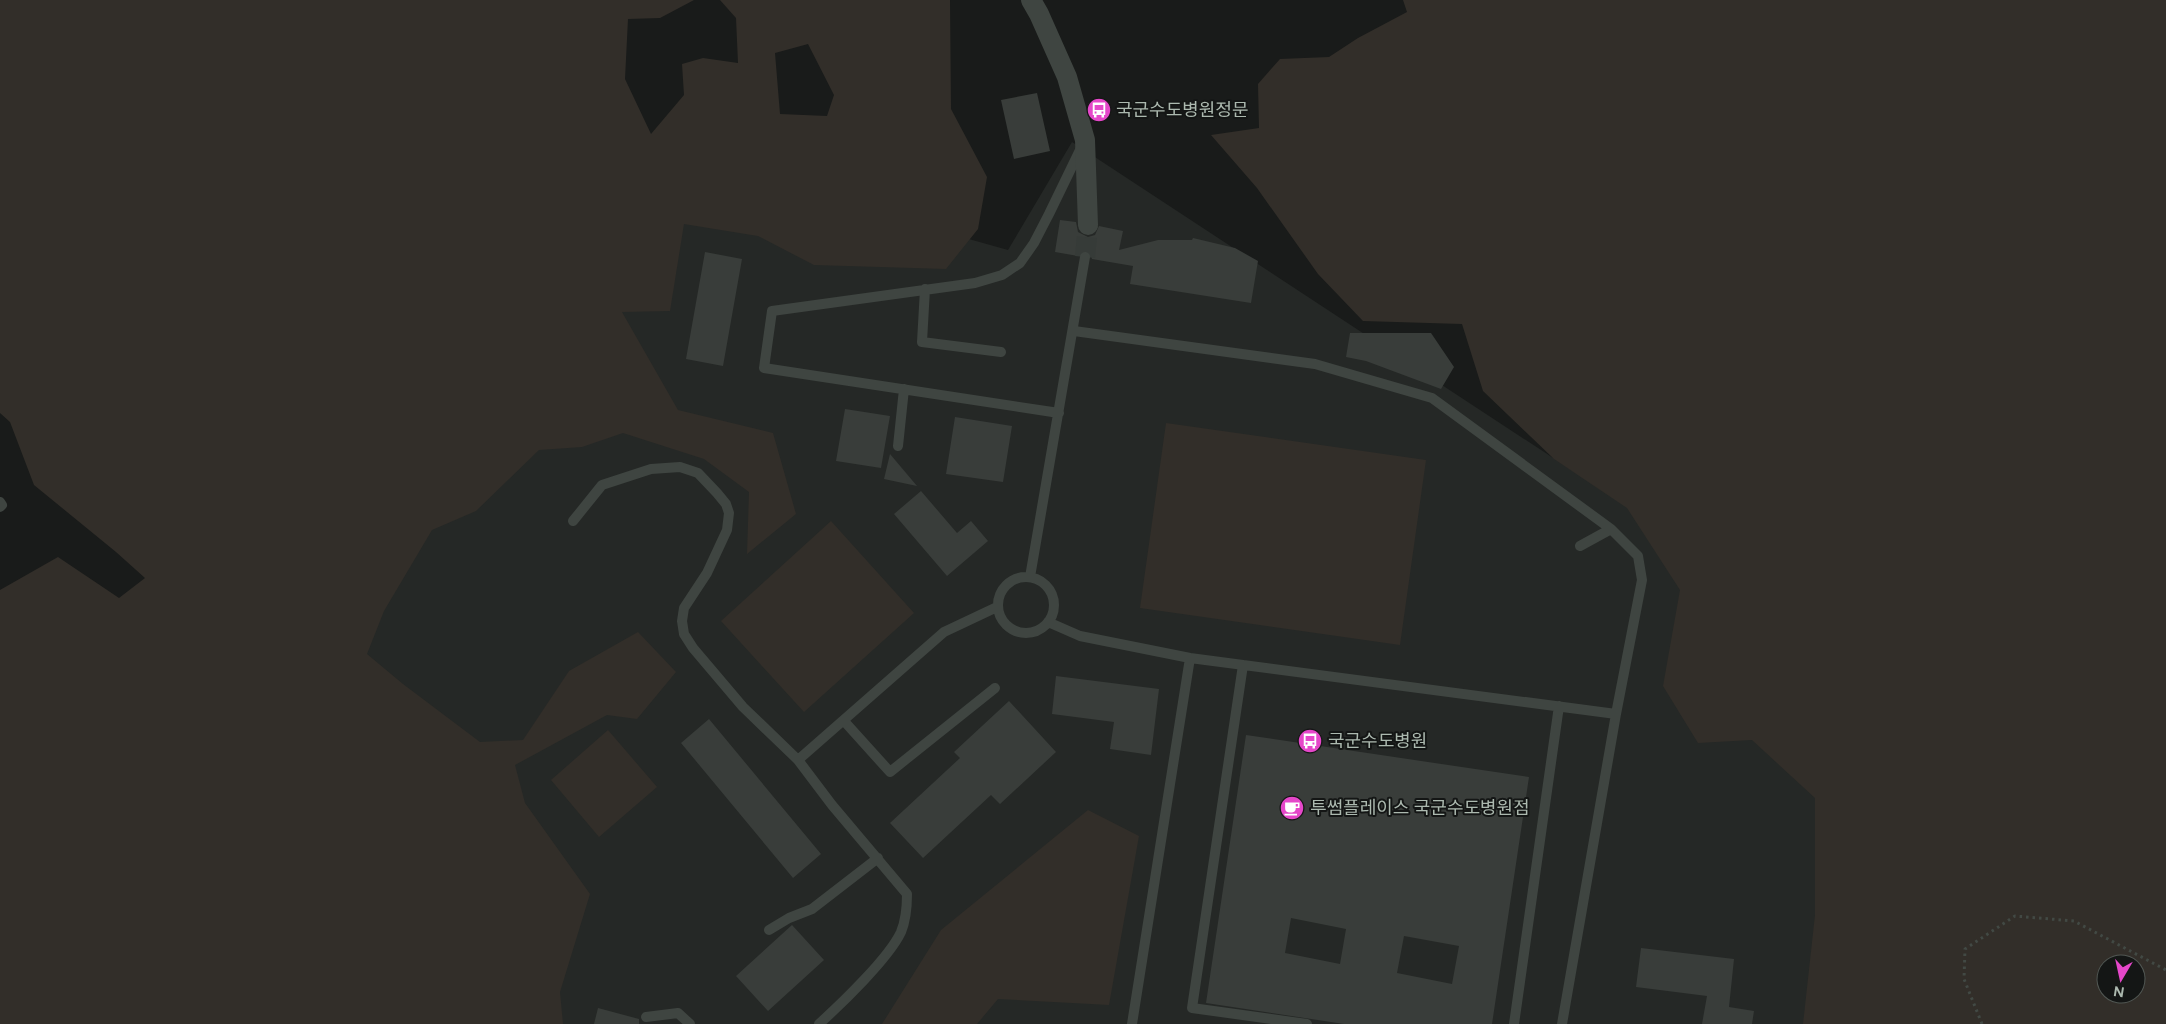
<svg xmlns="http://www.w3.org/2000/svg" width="2166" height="1024" font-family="Figtree,'Noto Sans KR',sans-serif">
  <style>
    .built { fill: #252826 }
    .green { fill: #322e29; fill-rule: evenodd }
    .building { fill: #393d3a; fill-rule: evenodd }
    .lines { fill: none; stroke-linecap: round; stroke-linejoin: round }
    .minor-tunnel { stroke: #363b38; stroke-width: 20; stroke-dasharray: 20 10; stroke-linecap: butt }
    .path { stroke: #424944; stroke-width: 3; stroke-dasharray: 2.5 4; stroke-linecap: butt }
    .service { stroke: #3f4541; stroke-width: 10 }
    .minor { stroke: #3f4541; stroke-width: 20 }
    .labels { text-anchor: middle; stroke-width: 4; stroke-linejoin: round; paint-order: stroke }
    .poi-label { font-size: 18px; fill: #acb9af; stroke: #141615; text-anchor: start }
  </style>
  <rect width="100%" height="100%" fill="#191b1a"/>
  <path class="built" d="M1072,142L1576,473L1691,540L1997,1024H343L263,215L901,220L1008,250Z"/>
  <path class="green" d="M0,0H694L660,18L628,19L625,79L651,134L684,95L682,64L703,58L738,63L736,18L720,0H950L951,109L987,177L978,229L946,269L814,265L758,236L684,224L670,311L622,312L678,410L773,433L796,514L747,554L749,492L704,459L623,433L582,447L539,450L476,511L432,530L384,611L367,654L403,684L480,742L523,740L569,671L638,632L676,672L637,719L607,715L515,765L525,803L590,894L560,992L563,1024H0V590L58,557L119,598L145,578L116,552L34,485L10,422L0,413ZM808,44L834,95L827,116L780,114L775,53Z
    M1403,0H2166V1024H1803L1815,915V798L1752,740L1698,743L1663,686L1680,590L1627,508L1554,459L1483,391L1462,324L1363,321L1318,274L1257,188L1211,135L1259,128L1258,84L1280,59L1329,57L1358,38L1407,12ZM2106,964H2136V994H2106Z
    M1166,423L1426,460L1400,645L1140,608Z
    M831,521L914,613L804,712L721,621Z
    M608,730L657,787L599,837L551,780Z
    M1088,810L1139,836L1109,1005L998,999L977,1024H882L941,930Z"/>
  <path class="building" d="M1037,93L1050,151L1014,159L1001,100Z
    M1060,220L1076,222L1078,232L1088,237L1095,235L1099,226L1123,231L1119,250L1158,240H1192L1193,238L1235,248L1258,261L1251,303L1130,284L1133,266L1092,259L1090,252L1086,250L1080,252L1078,256L1055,252Z
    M705,252L742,259L723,366L686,359Z
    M1350,333H1431L1454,367L1441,389L1366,361L1346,357Z
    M845,409L890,416L881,468L836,461Z
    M955,417L1012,426L1003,482L946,474Z
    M890,454L917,486L884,479Z
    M921,491L957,533L971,521L988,541L947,576L894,514Z
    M1056,676L1159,689L1151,755L1110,749L1114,722L1052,714Z
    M1009,701L1056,752L1000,804L991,795L923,858L890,823L960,758L954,752Z
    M709,719L821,854L793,878L681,743Z
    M1246,735L1529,777L1492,1024H1344L1206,1003ZM1291,918L1346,929L1340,964L1285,953ZM1404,936L1459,946L1452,984L1397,973Z
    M792,925L824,960L768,1011L736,976Z
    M1641,948L1734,959L1729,1007L1754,1011L1752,1024H1702L1707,996L1636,987Z
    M598,1008L639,1019V1024H594Z"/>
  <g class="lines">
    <path class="minor-tunnel" d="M1085,257L1088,225"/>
    <path class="path" d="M1982,1024L1964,979L1965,949L2015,916L2074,921L2166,970"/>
    <path class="service" d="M925,289L922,342L1001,352
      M1074,331L1315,364L1432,398L1611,529L1638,556L1642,580L1616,714
      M1059,413L764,368L772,311L975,283L1002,275L1020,263L1034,243L1049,214L1081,148
      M898,446L904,389
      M0,502L2,505L0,507
      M573,521L602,485L651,469L680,467L698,473L717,493L726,504L729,513L727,530L707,573L684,608L682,621L684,634L693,648L743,707L798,760
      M1580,546L1611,529
      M998 605a28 28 0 1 1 56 0a28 28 0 1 1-56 0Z
      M1030,577L1085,257
      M1048,622L1080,636L1190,658L1616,714L1562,1024
      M1243,665L1192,1008L1307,1024
      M844,721L890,772L995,688
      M769,930L789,918L812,909L878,858
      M646,1017L678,1013L690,1024
      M819,1024C841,1004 889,958 901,932C906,920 907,907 907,894L832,805L798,760L944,632L997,607
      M1132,1024L1190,658
      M1514,1024L1559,706"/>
    <path class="minor" d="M1031,0L1039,14L1067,77L1085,140L1088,225"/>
  </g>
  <defs>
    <g id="bus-disc" transform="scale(1.25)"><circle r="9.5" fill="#e547c9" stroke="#141615"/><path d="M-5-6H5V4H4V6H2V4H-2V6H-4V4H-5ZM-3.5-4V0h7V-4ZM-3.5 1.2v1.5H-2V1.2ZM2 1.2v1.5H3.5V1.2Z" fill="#fff"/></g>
    <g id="cafe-disc" transform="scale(1.25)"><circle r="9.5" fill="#e547c9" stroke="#141615"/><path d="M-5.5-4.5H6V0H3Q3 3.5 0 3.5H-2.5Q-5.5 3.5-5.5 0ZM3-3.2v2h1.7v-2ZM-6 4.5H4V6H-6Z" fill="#fff"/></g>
  </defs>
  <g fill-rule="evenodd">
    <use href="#bus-disc" x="1099" y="110"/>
    <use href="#bus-disc" x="1310" y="741"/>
    <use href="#cafe-disc" x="1292" y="808"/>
  </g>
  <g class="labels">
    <g class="poi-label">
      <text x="1116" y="116">국군수도병원정문</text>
      <text x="1328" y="747">국군수도병원</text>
      <text x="1310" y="814">투썸플레이스 국군수도병원점</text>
    </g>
  </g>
  <g transform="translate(2121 979) rotate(189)"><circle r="24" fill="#141615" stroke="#515753"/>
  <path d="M0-4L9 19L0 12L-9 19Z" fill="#e547c9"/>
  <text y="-8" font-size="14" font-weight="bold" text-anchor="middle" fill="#acb9af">N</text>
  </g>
</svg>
